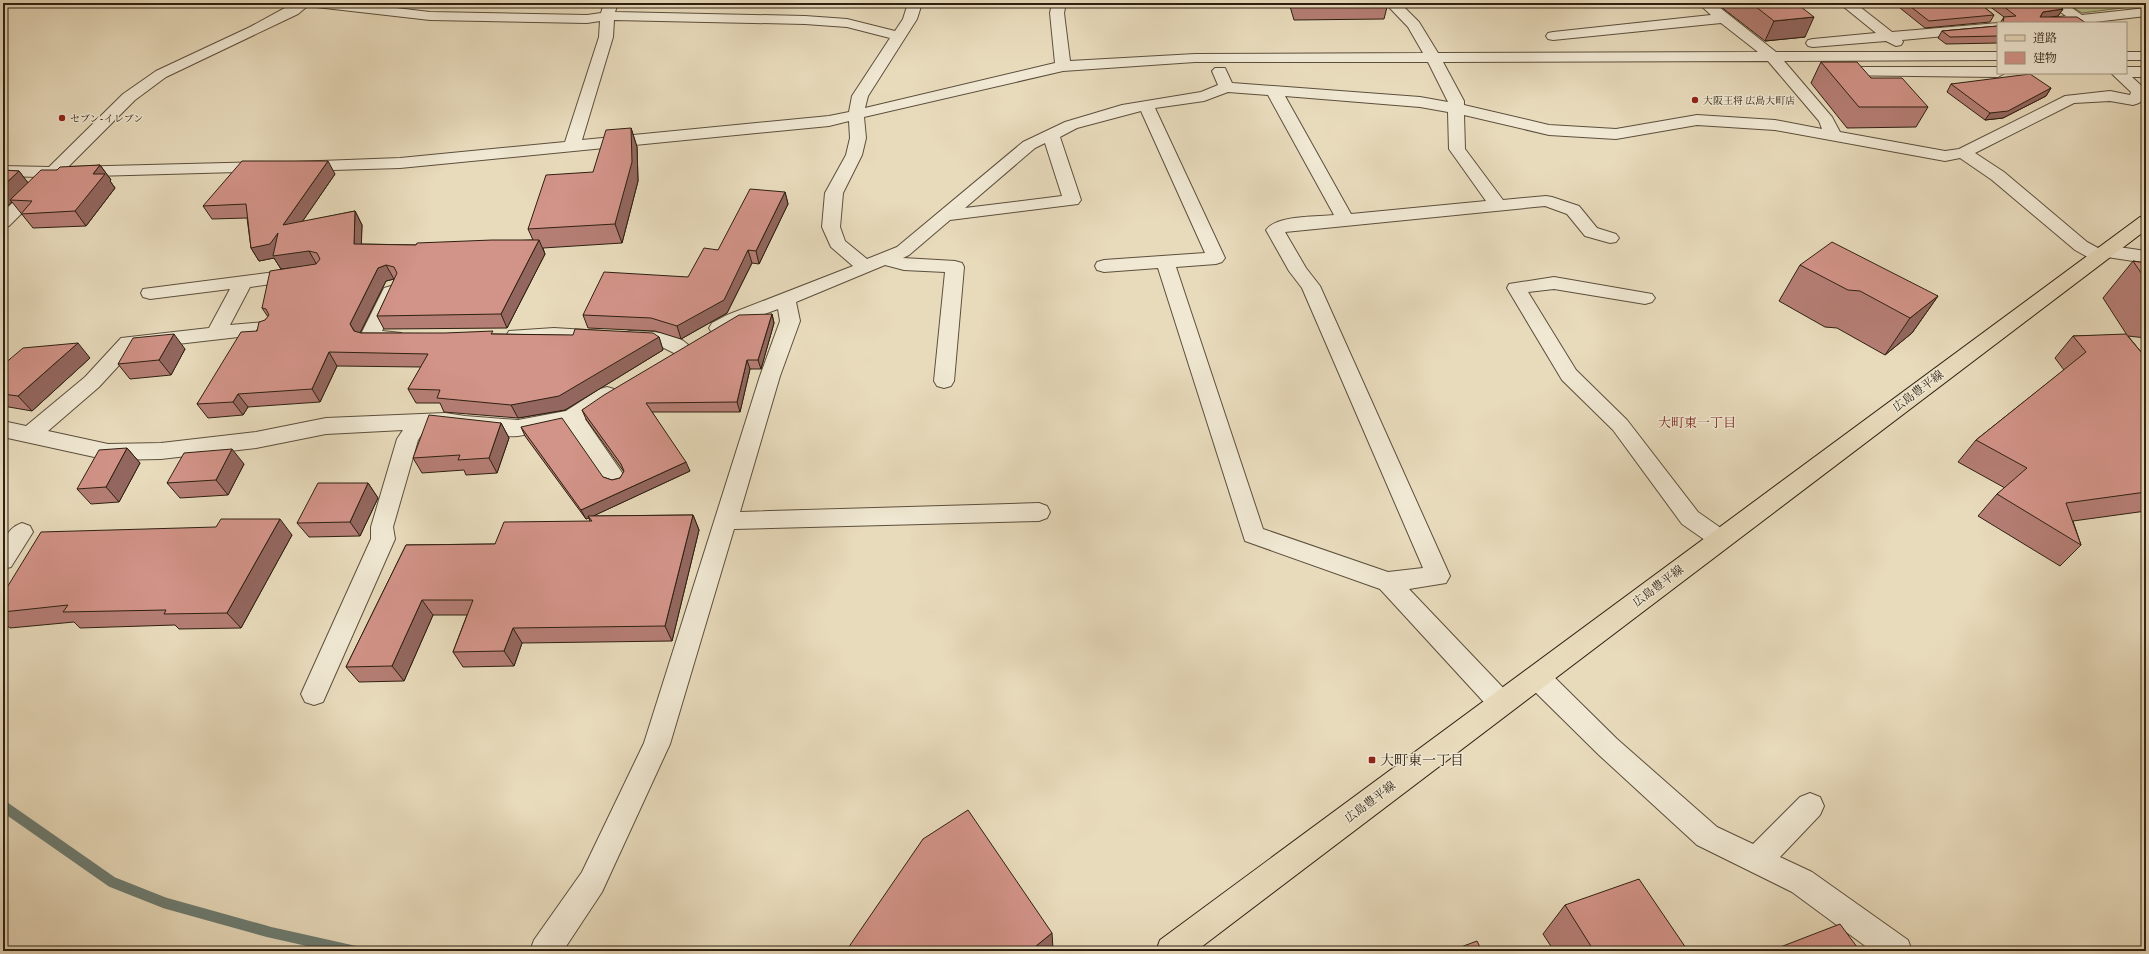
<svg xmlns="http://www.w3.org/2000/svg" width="2149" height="954" font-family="'IM FELL Great Primer','Noto Serif JP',serif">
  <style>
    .green { fill: #b9bf8e; stroke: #747050 }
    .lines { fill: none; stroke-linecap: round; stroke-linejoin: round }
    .stream { stroke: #6d7d73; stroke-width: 11 }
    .minor-casing { stroke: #5c4f3c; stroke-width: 2 }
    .major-casing { stroke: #2e2011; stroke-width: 2 }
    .minor { fill: #f0e8d3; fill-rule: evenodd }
    .major { fill: #e8dbbc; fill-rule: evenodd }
    .wall { fill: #b57e75; stroke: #2e2011 }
    .shaded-wall { fill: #93675f; stroke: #2e2011 }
    .building { fill: #d29388; stroke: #2e2011 }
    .poi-dot { fill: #8f2418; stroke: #f0e8d3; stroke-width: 1.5 }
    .labels { text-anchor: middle; stroke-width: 3; stroke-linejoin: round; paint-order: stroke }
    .far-poi-label { font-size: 10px; fill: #2e2011; stroke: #f0e8d3; text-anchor: start }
    .street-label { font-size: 12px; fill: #2e2011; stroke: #f0e8d3 }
    .neighbourhood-label { font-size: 13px; fill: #7a1f14; stroke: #f0e8d3 }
    .near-poi-label { font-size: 14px; fill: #2e2011; stroke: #f0e8d3; text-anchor: start }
  </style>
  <rect width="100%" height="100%" fill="#e8dbbc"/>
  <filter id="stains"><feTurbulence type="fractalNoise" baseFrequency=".005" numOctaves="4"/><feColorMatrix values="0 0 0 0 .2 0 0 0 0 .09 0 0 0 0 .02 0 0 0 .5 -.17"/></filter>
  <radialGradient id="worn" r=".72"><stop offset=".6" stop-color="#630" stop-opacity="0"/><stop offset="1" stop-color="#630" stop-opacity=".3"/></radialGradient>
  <path class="green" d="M2066,3H2146V5L2082,13Z"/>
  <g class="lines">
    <path class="stream" d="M3,806L112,882L165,903L269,932L354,951"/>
    <g class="minor-casing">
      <path id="minor" d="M294,3H353L430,12L587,15L601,13L604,3H618L615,12L805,16L847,19L895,31L903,19L908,3H922L917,19L868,96L865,108L1055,63L1050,13L1052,3H1066L1064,13L1070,61L1195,54L1423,53L1408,27L1385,3H1400L1419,22L1438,53L1758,52L1721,23L1553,40L1548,39L1546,36L1548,33L1553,32L1711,15L1698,3H1714L1776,52H1998V60L1784,61L1832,117L1840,132L1945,151L1959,149L2065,96L2110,91L2130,95L2131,92L2111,73H2126V67H2146V77H2132L2146,90V97L2139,103L2133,105L2110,101L2074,103L1975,153L2004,172L2087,242L2098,248L2105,245L2146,251V263L2107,257L2105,260L2099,262L2093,260L2075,250L1992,180L1960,158L1945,161L1775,130L1697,125L1616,139L1549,135L1464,115L1465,149L1503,200L1546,196L1552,197L1579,206L1597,228L1616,234L1619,238L1616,242L1610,243L1585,236L1567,214L1545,206L1285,232L1306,268L1320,286L1450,576L1446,583L1409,589L1510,695L1514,703L1510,711L1501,714L1492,711L1380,589L1245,541L1158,268L1104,272L1097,270L1095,266L1097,262L1104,260L1205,253L1141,111L1077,128L1060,137L1081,200L1078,204L950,220L909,255L903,258L955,261L962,263L964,267L954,381L951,386L944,388L937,386L934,381L945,272L904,270L885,265L796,302L800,321L780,376L740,512L1039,503L1047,506L1050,512L1047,518L1039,521L734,529L670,744L602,892L563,951H530L534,940L582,872L644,743L760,376L780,321L778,309L741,323L726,333L719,334L712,333L709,328L712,323L727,315L853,266L831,247L822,227L825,193L846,155L850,138L849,121L829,126L400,168L300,171L294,170L292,166L294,162L400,158L565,142L599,37L600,21L587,23L430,20L316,7L310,4L298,14L166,77L135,100L68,167L266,162L272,163L274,167L272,171L58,177L9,226L3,227V212L39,177L3,176V166L49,167L123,94L156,71L250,27ZM614,20L805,24L847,27L890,38L852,96L849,112L829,116L582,140L613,37ZM1768,61L1819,121L1822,129L1775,120L1697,115L1616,129L1549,125L1464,105V101L1443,62ZM1195,62H1428L1448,102L1420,97L1232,83L1225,68H1215L1212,71L1218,85L1201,92L1122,105L1065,122L1023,142L897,247L867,259L845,241L840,227L843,193L862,155L866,138L864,117L1063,71ZM1228,92L1268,95L1334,215C1317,217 1276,215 1266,230L1289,271L1302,288L1423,568L1388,572L1263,529L1176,267L1216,264L1222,262L1225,258L1155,108L1204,101ZM1285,96L1420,107L1448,112L1449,149L1486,201L1351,214ZM1045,143L1062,196L965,208L1035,148Z
        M1839,3H1855L1892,32L1998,23H1999L1998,31L1902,40L1903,42L1901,45L1896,46L1886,41L1813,47L1808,46L1806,43L1808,40L1813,39L1876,33Z
        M2048,3H2065L2082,15L2146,8V16L2086,23H2037L2039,20L2066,16Z
        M2126,52H2146V60H2126Z
        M1835,67H1998V73H2005L1998,77L1830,75L1827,72L1830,69Z
        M298,269L305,271L307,275L305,279L250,287L230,325L266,322L273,323L276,328L273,333L134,349L99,387L48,431L108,444L161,443L256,432L326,418L445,413L465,416L518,420L566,411L600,389L607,387L614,389L617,394L614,399L585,419L627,480L624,486L616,488L608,486L567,426C551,429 534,434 518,436C488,438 457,427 426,428L418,440L393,527L395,539L323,702L314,705L305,702L301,694L371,539V527L397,439L403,430L326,434L256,448L161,459L108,460L3,437V421L26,426L85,377L121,338L209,328L230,289L150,299L143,297L141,293L143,289Z
        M1554,277L1652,294L1655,298L1652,302L1645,304L1554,289L1528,292L1576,370L1627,420L1698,512L1728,533L1732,539L1728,545L1720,548L1712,545L1682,524L1613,430L1562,380L1507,288L1509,284Z
        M391,286L398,288L400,292L382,331L401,333L404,338L401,343L394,345L362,343L359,338L384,288Z
        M554,328L603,331L606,336L603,341C587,345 569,340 553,341C538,341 523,344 509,341L506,336L509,331Z
        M630,331C650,332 680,330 692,350L689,355L682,357L658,345L623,343L620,338L623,333Z
        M22,523L30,526L33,532L11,567L3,569C3,551 1,530 22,523Z
        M1537,666L1546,669L1617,739L1717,827L1753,844L1800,797L1810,793L1820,797L1824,806L1820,815L1780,857L1812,872L1908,940L1912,951H1872L1792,892L1697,845L1599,755L1528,685L1524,677L1528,669Z"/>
    </g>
    <g class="major-casing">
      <path id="major" d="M2146,216V230L1196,951H1156L1160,940L2140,217Z"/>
    </g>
    <use href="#minor" class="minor"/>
    <use href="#major" class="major"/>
  </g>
  <path class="wall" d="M1289,3H1388L1384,19L1294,20Z
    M1716,3H1796L1805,37L1765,41Z
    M1903,3H1979L1994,15L1990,22L1925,28L1900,8Z
    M1985,3H2054L2063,9L2058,16L2048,17L2086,23H2000L2004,17Z
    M2140,3H2146V7H2144Z
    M1998,26V43L1946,44L1938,38L1942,31Z
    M1821,62L1871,78L1928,107L1916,127L1847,128L1811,83Z
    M1951,84L2051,88L2046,96L2003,118L1985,120L1947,92Z
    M631,128L637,147L638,181L622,243L543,248L545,254L507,328L384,329L377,316L395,279H394L386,281L360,333L494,334L659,337L663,350L565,410L518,418L444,412L440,403H416L408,389L421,367L337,366L320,402L248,407L243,415L208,418L197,404L265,320L268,317L262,308L281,269L274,258L259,261L251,248L247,218L212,219L203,206L335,174L302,222L355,211L362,225L361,244L416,245L533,240L528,229L593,172Z
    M100,165L111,180L110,181L115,188L86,226L33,228L12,202L3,210V170L19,171L28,183L57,170Z
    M785,192L788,204L759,264L752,263L727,313L681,339L655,331L588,328L583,315L688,277L718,250Z
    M2133,261L2146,263V338L2128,336L2146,358V511L2073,521L2081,545L2060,566L1978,516L1997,494L2005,488L1958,462L1976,440L2064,370L2055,358L2073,336L2127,335L2103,298Z
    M1800,265L1938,296L1912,333L1885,355L1837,328L1825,327L1779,301Z
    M772,314L774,323L761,369H750L740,412H652L690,471L593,516L693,515L699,530L672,641L522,643L514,666L463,667L453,652L467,615H433L404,681L359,682L346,667L406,545L495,544L590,522L589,518L586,519L525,436L521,427L603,477L612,480L620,478L624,472L586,419L582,410Z
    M185,349L171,375L130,379L118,364Z
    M90,358L32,411L3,406V365Z
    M501,423L509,438L497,473L466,475L464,470L422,473L413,458Z
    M127,448L140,463L119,502L91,504L77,489Z
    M244,464L228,495L180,498L167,483Z
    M368,483L378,498L360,536L309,537L297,523Z
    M292,535L241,628L179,629L175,625L80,628L74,622L10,628L3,622V594Z
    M1565,905L1688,951H1554L1543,934Z"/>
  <path class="shaded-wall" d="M2063,9L2058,16L2039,19L2043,12Z
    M1814,17L1805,37L1765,41L1774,21Z
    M2051,88L2046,96L2003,118L1985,120L1990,113Z
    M631,128L637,147L638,181L622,243L615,224Z
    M328,161L335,174L291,238L283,225Z
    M100,165L111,180L110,181L115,188L86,226L75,211L93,174Z
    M19,171L29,184L10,200L12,202L3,210V186Z
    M785,192L788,204L759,264L756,251Z
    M355,211L362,225L361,257L354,244Z
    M278,233L309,251L317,265L281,269L274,258L259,261L251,248Z
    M539,240L545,254L507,328L501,314Z
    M748,250L752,263L727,313L681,339L677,326Z
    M386,265L394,279L386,281L358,337L350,324L378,268Z
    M1938,296L1912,333L1885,355L1910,318Z
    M772,314L774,323L761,369L758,360Z
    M174,334L185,349L171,375L159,360Z
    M659,337L663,350L565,410L518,418L511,405Z
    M78,343L90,358L32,411L18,396Z
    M329,352L337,366L320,402L312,389Z
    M747,360L750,369L740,412L737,402Z
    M238,394L248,407L243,415L233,402Z
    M501,423L509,438L497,473L489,458Z
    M127,448L140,463L119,502L106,487Z
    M232,449L244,464L228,495L216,480Z
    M686,462L690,471L589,518L588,516L589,518L586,519L581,510Z
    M368,483L378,498L360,536L350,522Z
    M693,515L699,530L672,641L665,626Z
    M280,519L292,535L241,628L227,613Z
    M422,600L433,615L404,681L392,666Z
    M513,628L522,643L514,666L504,651Z
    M1052,933L1053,949L1051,951H1030Z"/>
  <path class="building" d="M1751,3H1796L1814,17L1774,21Z
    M1906,3H1979L1994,15L1929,21Z
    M1999,3H2054L2063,9L2043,12L2040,17H2077L2086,23H2003L2004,17L2016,16Z
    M1998,26V36L1950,37L1942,31Z
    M1821,62H1857L1871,78H1902L1928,107H1859Z
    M2030,74L2051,88L2008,111L1990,113L1951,84Z
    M631,128L632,162L615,224L528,229L546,175L593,172L606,130Z
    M242,161H328L283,225L355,211L354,244L416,245L417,243L492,240H539L501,314L377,316L397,273L394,267L386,265L378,268L350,324L354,331L361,333H445L493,331L491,334L573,335L575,329L653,333L659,337L559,396L511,405L437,398L440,390L408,389L428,354L329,352L312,389L238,394L233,402L197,404L241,332L257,331L259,322L265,320L269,315L266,309L262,308L270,271L316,264L320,259L317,253L309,251L273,256L278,233L270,244L251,248L246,204L203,206Z
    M100,165L93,174H105L75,211L21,214L32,201L10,200L41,170H57L60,167Z
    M3,170L19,171L3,186Z
    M750,189L785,192L756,251L748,250L724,300L677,326L651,318L583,315L604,272L688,277L704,248L718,250Z
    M1832,242L1938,296L1910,318L1860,291L1848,290L1800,265Z
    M2133,261L2146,263V280Z
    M772,314L758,360H747L737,402L646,403L686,462L581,510L521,427L562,418L603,477L612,480L620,478L624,471L621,464L582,410L604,395L739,315Z
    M174,334L159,360L118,364L133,338Z
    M2126,334L2146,358V492L2066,503L2081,545L1997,494L2027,468L1976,440L2086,352L2073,336Z
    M78,343L18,396L3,394V365L23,348Z
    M429,415L501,423L489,458L458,460L460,455L413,458Z
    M127,448L106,487L77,489L99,450Z
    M232,449L216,480L167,483L184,453Z
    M318,483H368L350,522L297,523Z
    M693,515L665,626L513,628L504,651L453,652L473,600H422L392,666L346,667L406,545L495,544L504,522L592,521L588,516Z
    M221,519H280L227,613L164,614L166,610L63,612L68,605L3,612V594L41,532L216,527Z
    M968,810L1052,933L1030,951H846L923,839Z
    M1639,879L1688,951H1594L1565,905Z
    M1840,924L1860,951H1770Z
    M1477,941L1482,951H1450Z"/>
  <g class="poi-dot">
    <circle cx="1695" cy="100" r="4"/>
    <circle cx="62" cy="118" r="4"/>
    <rect x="1368" y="756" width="8" height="8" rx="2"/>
  </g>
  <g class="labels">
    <g class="far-poi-label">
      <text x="1703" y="104">大阪王将 広島大町店</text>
      <text x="70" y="122">セブン-イレブン</text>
    </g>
    <g class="street-label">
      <text transform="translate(1918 391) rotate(-37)" y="4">広島豊平線</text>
      <text transform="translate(1658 586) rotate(-37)" y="4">広島豊平線</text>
      <text transform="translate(1370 802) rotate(-37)" y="4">広島豊平線</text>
    </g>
    <g class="neighbourhood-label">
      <text x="1697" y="427">大町東一丁目</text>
    </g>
    <g class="near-poi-label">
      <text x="1380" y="765">大町東一丁目</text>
    </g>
  </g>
  <rect width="2149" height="954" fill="none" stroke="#e8dbbc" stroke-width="16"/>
  <rect x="4" y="4" width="2141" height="946" fill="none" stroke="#2e2011" stroke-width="2"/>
  <rect x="8" y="8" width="2133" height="938" fill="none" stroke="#2e2011"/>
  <rect x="1997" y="22" width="130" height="52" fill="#f0e8d3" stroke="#a29885"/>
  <rect x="2005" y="35" width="20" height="6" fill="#e8dbbc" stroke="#a29885"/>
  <text x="2033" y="42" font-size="12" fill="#2e2011">道路</text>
  <rect x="2005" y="52" width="20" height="12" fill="#d29388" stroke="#a29885"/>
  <text x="2033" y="62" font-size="12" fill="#2e2011">建物</text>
  <rect width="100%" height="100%" filter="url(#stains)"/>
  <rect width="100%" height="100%" fill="url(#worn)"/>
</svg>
